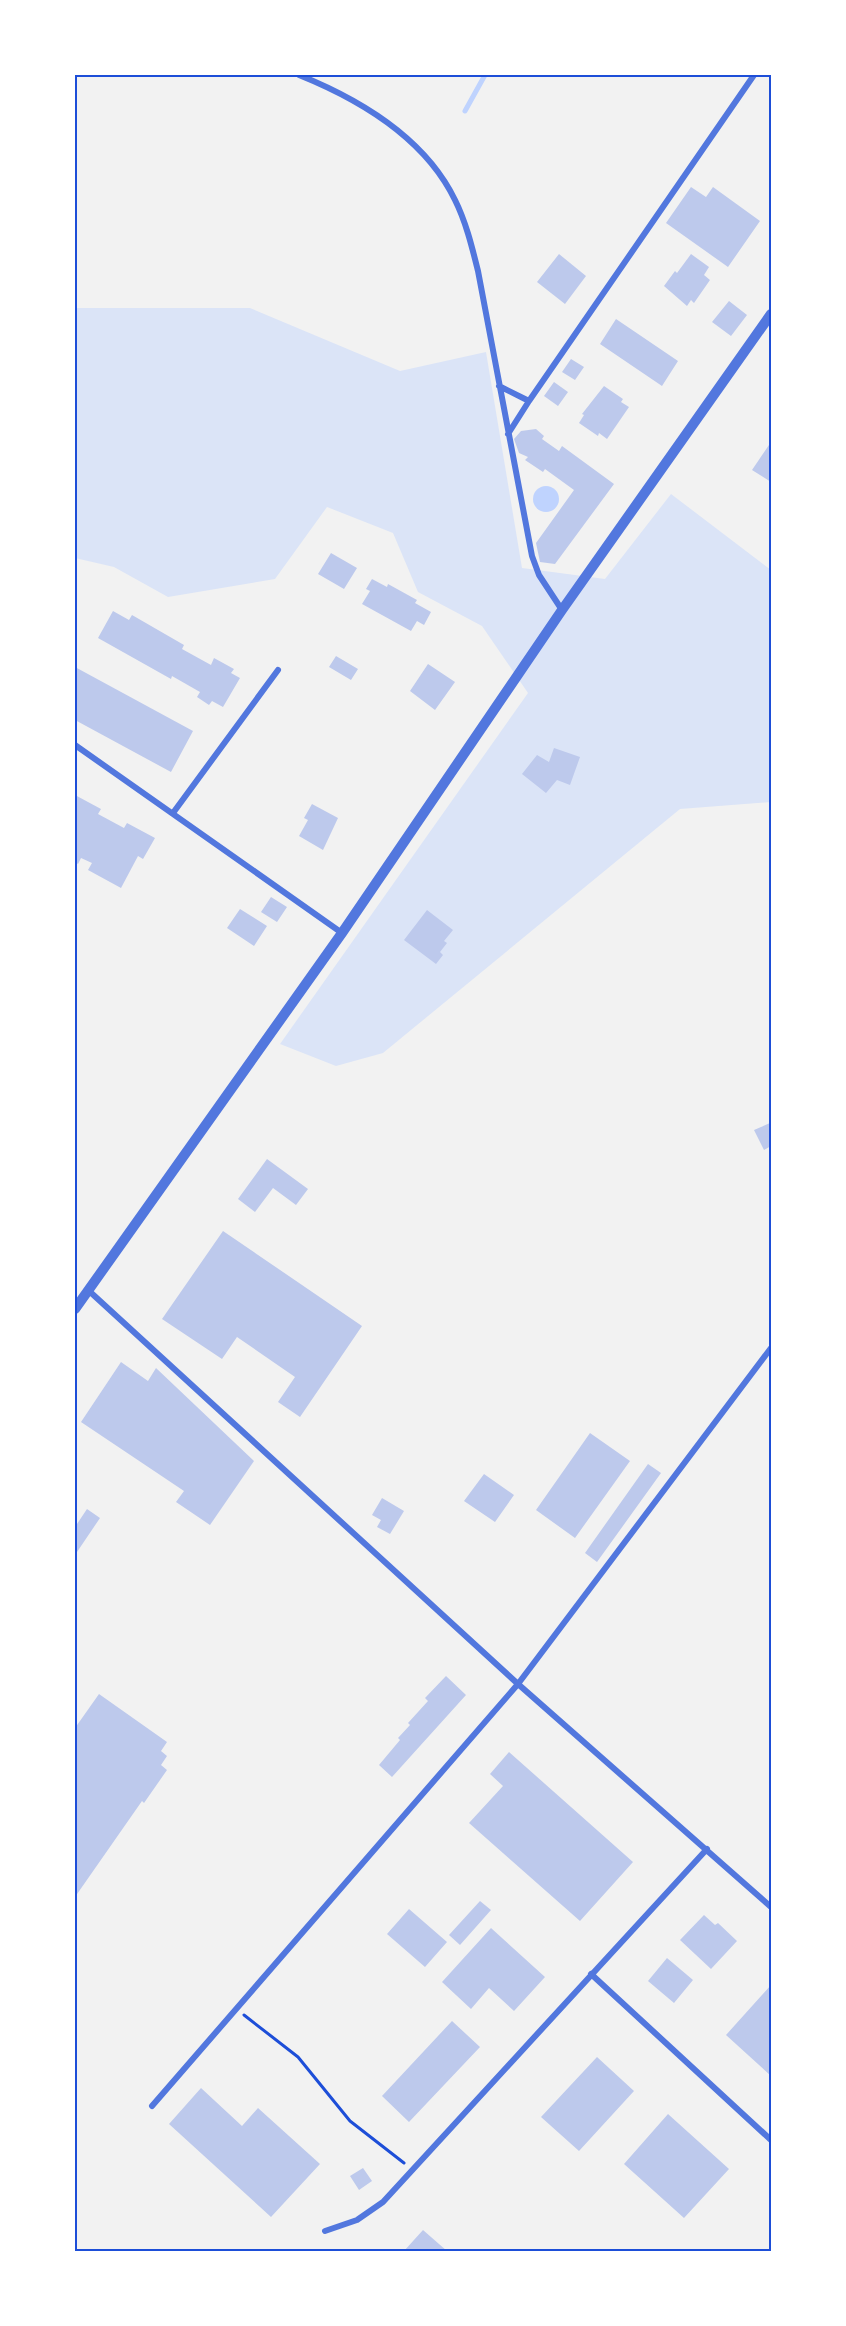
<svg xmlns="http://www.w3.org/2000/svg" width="846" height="2326" font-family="Jost,sans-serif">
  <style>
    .green { fill: #dbe4f7 }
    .water { fill: #bfd3fe }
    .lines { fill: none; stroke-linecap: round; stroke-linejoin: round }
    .stream { stroke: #bfd3fe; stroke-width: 5 }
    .building { fill: #bdc9ec }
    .path { stroke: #1d4ed8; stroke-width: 3 }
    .minor { stroke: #5277de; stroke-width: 6 }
    .tertiary { stroke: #5277de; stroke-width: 10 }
    .neatline { fill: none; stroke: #1d4ed8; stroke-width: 2 }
  </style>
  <rect width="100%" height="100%" fill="#f2f2f2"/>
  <path class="green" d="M75,308H250L400,371L486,352L522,568L605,579L671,494L771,570V802L680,809L383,1053L336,1066L280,1044L528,693L482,626L418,592L393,533L327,507L275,579L168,597L114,567L75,558Z"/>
  <path class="water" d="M533 499a13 13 0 1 1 26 0a13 13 0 1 1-26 0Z"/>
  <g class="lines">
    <path class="stream" d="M465,111L485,75"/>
  </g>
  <path class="building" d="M691,187L706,197L713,187L760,221L728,267L666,223Z
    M559,254L586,276L565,304L537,282Z
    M691,254L709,267L704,275L710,280L694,303L691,300L687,306L664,286L675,271L677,273Z
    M729,301L747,315L731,336L712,322Z
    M616,319L678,361L662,386L600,344Z
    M571,359L584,367L575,380L562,372Z
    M554,382L568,392L558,406L544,396Z
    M604,386L623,399L621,402L629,407L607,439L599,433L598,436L579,423L584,415L582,414Z
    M536,429L544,436L542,439L559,451L562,446L614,484L555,564L540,562L536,543L574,490L545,469L543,472L525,460L528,457L519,453L514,439L521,431Z
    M771,442V482L752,470Z
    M331,553L357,568L344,589L318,574Z
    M372,579L387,587L388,584L417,600L415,603L431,612L424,625L417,621L411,631L362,604L370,591L366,589Z
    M113,611L129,620L132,615L184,645L182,649L211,665L214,658L234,669L231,673L240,678L223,707L212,701L209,705L197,697L200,692L172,676L171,679L98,638Z
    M336,656L358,669L351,680L329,667Z
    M428,664L455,682L435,710L410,691Z
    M75,667L193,731L171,772L75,720Z
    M554,748L580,757L570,785L557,780L546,793L522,774L537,755L549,762Z
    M75,795L101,809L98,814L124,828L127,823L155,838L143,859L138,856L121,888L88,870L92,863L81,858L78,864L75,862Z
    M312,804L338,818L323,850L299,836L308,820L304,818Z
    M271,897L287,907L277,922L261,912Z
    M240,909L267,926L254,946L227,928Z
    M427,910L453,930L444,941L447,943L440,952L443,955L436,964L404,940Z
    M770,1123L771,1146L764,1150L754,1130Z
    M267,1159L308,1189L296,1205L273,1188L255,1212L238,1199Z
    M223,1231L362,1326L300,1417L278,1402L295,1377L237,1337L222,1359L162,1319Z
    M121,1362L148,1381L156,1368L254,1461L210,1525L176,1502L184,1491L81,1422Z
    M590,1433L630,1461L575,1538L536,1510Z
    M648,1464L661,1473L597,1562L585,1553Z
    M484,1474L514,1495L495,1522L464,1501Z
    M382,1498L404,1511L390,1534L377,1527L381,1520L372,1515Z
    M87,1509L100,1518L77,1552L75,1551V1527Z
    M446,1676L466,1695L392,1777L379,1765L400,1740L398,1738L410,1725L408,1723L428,1701L425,1698Z
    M99,1694L167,1742L161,1751L167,1756L161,1765L167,1770L144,1803L142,1801L75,1897V1728Z
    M509,1752L633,1862L580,1921L469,1823L503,1786L490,1774Z
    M480,1901L491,1910L460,1945L449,1935Z
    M409,1909L447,1942L425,1967L387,1934Z
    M704,1915L715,1925L718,1923L737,1941L711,1969L680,1940Z
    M491,1928L545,1977L514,2011L489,1988L471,2009L442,1982Z
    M667,1958L693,1980L674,2003L648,1981Z
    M771,1985V2076L726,2035Z
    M452,2021L480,2047L409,2122L382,2096Z
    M597,2057L634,2091L579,2151L541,2117Z
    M201,2088L242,2126L258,2108L320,2164L271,2217L169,2124Z
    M668,2114L729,2169L684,2218L624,2164Z
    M363,2168L372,2181L359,2190L350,2176Z
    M423,2230L447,2251H404Z"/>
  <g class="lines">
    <path class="path" d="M244,2015L298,2057L350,2121L404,2163"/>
    <path class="minor" d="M299,75C361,100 425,138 455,200C466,222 472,247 478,271L532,556L539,575L562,610
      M499,386L529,401
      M508,434L529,401L754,75
      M75,745L342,933
      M173,813L278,670
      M88,1290L518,1684L771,1907
      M591,1974L771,2140
      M152,2106L518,1684L771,1348
      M325,2231L357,2220L383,2202L707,1849"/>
    <path class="tertiary" d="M75,1309L342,933L562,610L771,314"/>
  </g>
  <rect width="846" height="2326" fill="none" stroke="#ffffff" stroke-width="153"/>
  <rect x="76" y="76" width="694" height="2174" class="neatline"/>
</svg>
